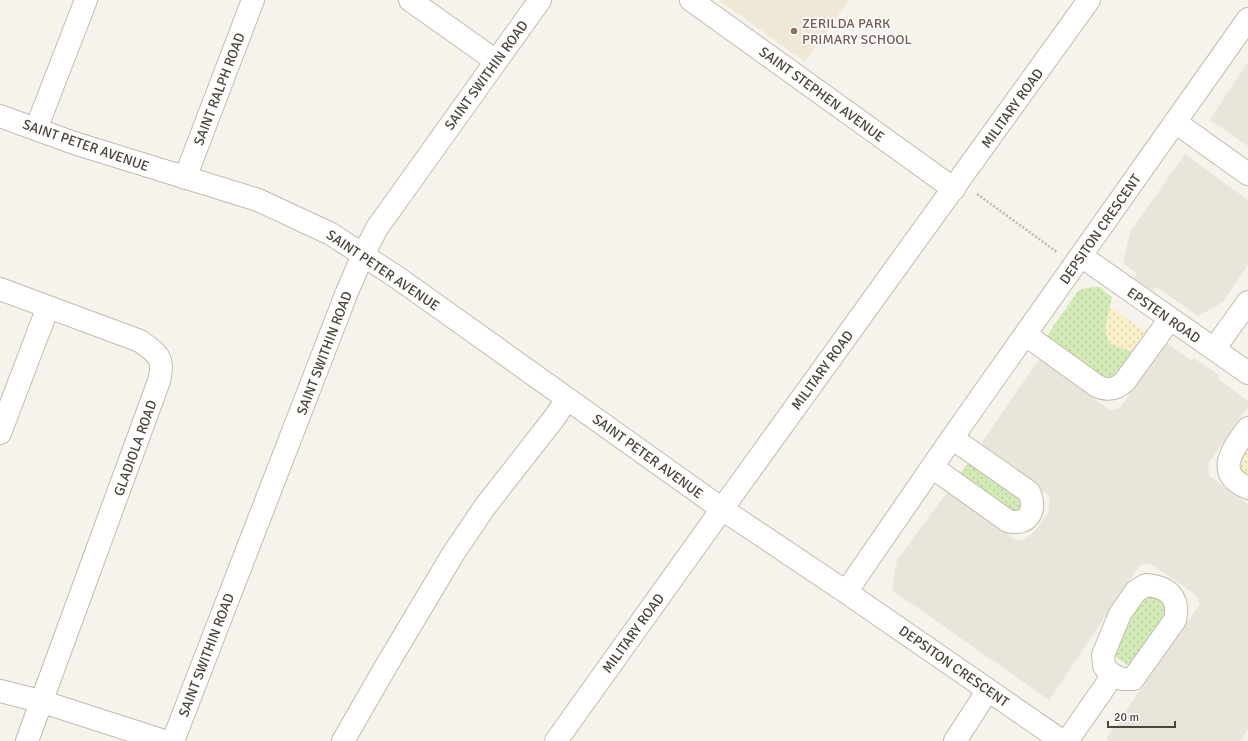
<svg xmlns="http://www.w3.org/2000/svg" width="1248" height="741" font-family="Signika,sans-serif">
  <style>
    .residential { fill: #eae5da }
    .education { fill: #efe8d6 }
    .grass { fill: url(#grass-dots) }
    .sand { fill: url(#sand-dots) }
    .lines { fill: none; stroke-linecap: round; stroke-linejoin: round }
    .minor-casing { stroke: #c2bbae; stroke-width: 24 }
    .tertiary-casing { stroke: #c2bbae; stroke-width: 24 }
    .path { stroke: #c4b79f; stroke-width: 2.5; stroke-dasharray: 2 2; stroke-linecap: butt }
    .minor { stroke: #fff; stroke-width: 22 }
    .tertiary { stroke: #fff; stroke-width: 22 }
    .education-dot { fill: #8d6e63; stroke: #fff; stroke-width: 1.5 }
    .labels { text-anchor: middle; stroke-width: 3; stroke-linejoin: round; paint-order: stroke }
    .education-label { font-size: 14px; fill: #785e54; stroke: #fff; text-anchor: start }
    .street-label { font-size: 14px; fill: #4b4439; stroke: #fff }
  </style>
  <defs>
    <pattern id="grass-dots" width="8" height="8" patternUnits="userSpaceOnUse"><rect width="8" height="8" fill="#d2eab5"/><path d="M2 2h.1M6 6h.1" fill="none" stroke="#b6ca9c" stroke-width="1.8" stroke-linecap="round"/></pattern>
    <pattern id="sand-dots" width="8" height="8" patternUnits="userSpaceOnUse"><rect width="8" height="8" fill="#f9efc9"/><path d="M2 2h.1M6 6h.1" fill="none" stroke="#d7cead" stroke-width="1.8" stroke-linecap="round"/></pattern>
  </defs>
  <rect width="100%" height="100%" fill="#f6f3ec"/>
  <path class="residential" d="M1248,62V146L1210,120Z
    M1185,154L1248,200V265L1223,302L1198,316L1156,287L1153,291L1134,278L1137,274L1123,263L1130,232Z
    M1165,342L1192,361L1194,358L1220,376L1218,379L1248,401V407L1208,464L1209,476L1248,504V729L1240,741H1109L1106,739L1200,604L1196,595L1151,564L1140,565L1049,700L892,590L897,560L948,491L1016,540H1024L1035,531L1048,513L1050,497L981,444L1039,359L1110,410L1120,408Z"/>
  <path class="education" d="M719,0H849L805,62Z"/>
  <path class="grass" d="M1092,287H1099L1112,297L1105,330L1139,350L1121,376L1107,381L1046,337L1078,291L1085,288Z
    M972,458L1025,498L1019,515L957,478Z
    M1147,594L1162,600L1169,610L1132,668L1111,654L1126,617Z"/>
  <path class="sand" d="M1110,307L1150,335L1139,350L1128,351L1109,343L1105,330Z
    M1248,441V478L1239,469V454Z"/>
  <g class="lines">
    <g class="minor-casing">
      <path id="minor" d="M410,0L496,61
        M691,0L954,189
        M1175,122L1248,174
        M36,129L86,0
        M185,178L253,0
        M1081,256L1248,373
        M0,289L140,341C158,354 165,358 159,381L27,741
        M1026,335L1097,386C1108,391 1116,390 1125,381L1170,319
        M1214,349L1248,302
        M1248,428C1233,449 1213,473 1248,488
        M0,433L48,307
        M932,467L1008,521C1029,526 1037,510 1029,492L952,438
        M1146,585C1168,587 1180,597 1175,620L1133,679H1122L1113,675L1107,670L1104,666L1103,655L1120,614L1136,591Z
        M846,592L952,438L1248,19
        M0,691L40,701L164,741
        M173,741L347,292L363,255L377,228L540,0
        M343,741L385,668L453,554L484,508L555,417L567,399
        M556,741L722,509
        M955,741L988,690
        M1067,741L1113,675"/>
    </g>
    <g class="tertiary-casing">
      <path id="tertiary" d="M0,116L74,143L258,200L331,234L398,278L722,509L846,592L1062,741
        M722,509L1089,0"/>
    </g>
    <path class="path" d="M977,194L1057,252"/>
    <use href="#minor" class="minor"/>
    <use href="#tertiary" class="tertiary"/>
  </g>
  <circle class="education-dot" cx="794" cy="31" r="4"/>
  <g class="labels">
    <g class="education-label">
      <text x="802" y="28">ZERILDA PARK<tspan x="802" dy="16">PRIMARY SCHOOL</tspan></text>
    </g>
    <g class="street-label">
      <text transform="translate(486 75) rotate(-54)" y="5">SAINT SWITHIN ROAD</text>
      <text transform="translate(219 89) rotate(-69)" y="5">SAINT RALPH ROAD</text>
      <text transform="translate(822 94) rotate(36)" y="5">SAINT STEPHEN AVENUE</text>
      <text transform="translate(1012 108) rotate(-54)" y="5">MILITARY ROAD</text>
      <text transform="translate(86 145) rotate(19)" y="5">SAINT PETER AVENUE</text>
      <text transform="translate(1100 229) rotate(-55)" y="5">DEPSITON CRESCENT</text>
      <text transform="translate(383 270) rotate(34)" y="5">SAINT PETER AVENUE</text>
      <text transform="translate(1164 315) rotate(35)" y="5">EPSTEN ROAD</text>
      <text transform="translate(324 353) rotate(-69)" y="5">SAINT SWITHIN ROAD</text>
      <text transform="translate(822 370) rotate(-54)" y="5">MILITARY ROAD</text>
      <text transform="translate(135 448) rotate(-70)" y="5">GLADIOLA ROAD</text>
      <text transform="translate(648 456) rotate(36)" y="5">SAINT PETER AVENUE</text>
      <text transform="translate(633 633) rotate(-54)" y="5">MILITARY ROAD</text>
      <text transform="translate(206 655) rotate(-69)" y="5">SAINT SWITHIN ROAD</text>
      <text transform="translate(954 666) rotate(35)" y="5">DEPSITON CRESCENT</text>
    </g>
  </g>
  <path d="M1108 721v6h67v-6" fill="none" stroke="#4b4439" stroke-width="2"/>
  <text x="1114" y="721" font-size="12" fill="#4b4439" stroke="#ffffff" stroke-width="3" paint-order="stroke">20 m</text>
</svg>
